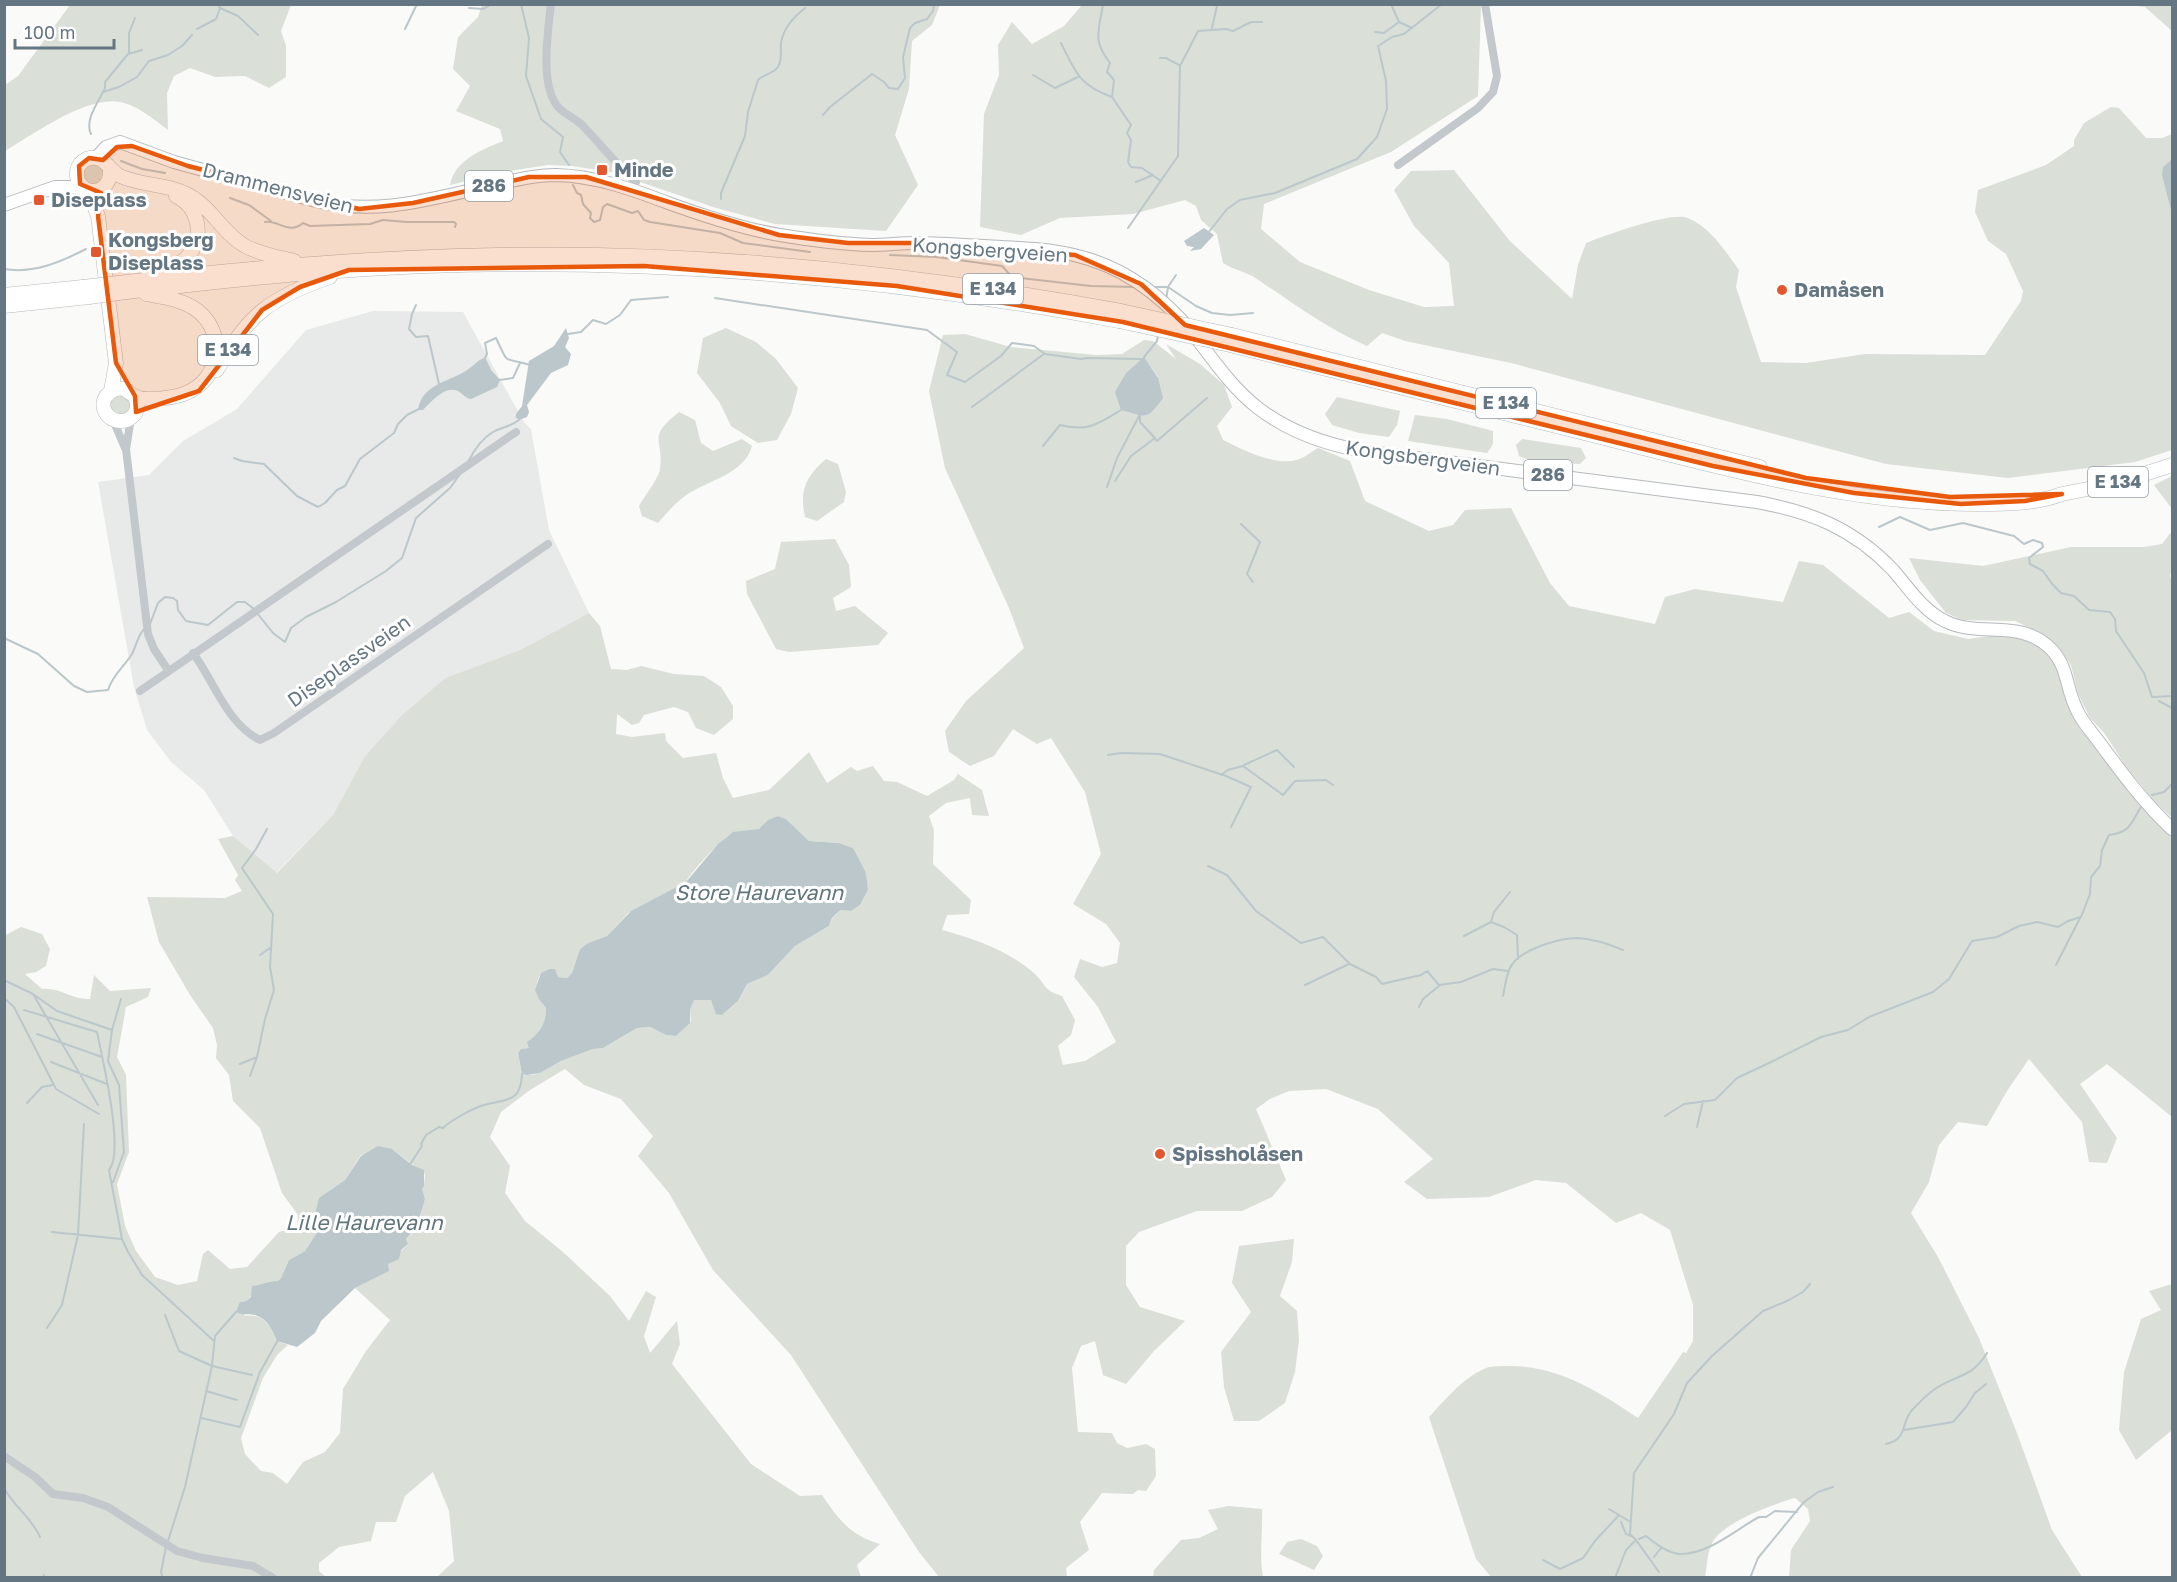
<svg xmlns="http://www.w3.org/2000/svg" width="2177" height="1582" font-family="'Golos Text',sans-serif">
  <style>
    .built { fill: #e8e9e9 }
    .green { fill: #dadfd7; fill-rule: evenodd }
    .water { fill: #bbc7cb }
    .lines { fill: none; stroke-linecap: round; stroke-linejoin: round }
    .stream { stroke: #bbc7cb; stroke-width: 2 }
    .primary-casing { stroke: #b5babe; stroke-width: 14 }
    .highway-casing { stroke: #b4b9bd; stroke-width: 15 }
    .street { stroke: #c3c8cc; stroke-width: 8 }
    .primary { stroke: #fff; stroke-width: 12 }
    .highway { stroke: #fff; stroke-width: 14 }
    .highway-bridge-casing { stroke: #b4b9bd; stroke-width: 15; stroke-linecap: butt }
    .highway-bridge { stroke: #fff; stroke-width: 14 }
    .marked { fill: #e8590c; fill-opacity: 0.2; stroke: #e8590c; stroke-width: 4.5; stroke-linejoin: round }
    .poi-dot { fill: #e4572e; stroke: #fff; stroke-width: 2 }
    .labels { text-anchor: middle; stroke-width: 6; stroke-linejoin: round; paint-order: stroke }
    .shield { fill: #fff; stroke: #939fa8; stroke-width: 1.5 }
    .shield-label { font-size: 18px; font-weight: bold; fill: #657683 }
    .poi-label { font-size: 20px; font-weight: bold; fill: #657683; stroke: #fff; text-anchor: start }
    .street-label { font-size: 20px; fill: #657683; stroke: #fff }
    .water-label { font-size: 21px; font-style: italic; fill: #60757c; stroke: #fff }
  </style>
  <rect width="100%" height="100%" fill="#fafaf8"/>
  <path class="built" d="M373,311L463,312L524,422L531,429L549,530L589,613L520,650L445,678L401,716L365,756L333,815L276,873L233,836L204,790L171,762L147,730L134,687L98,482L149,475L183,441L237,409L306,330Z"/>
  <path class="green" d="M70,5H291L281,31L286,46V77L269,88L245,76L215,77L190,68L174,76L167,93L168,130C155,120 137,105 120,102C86,96 34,134 5,151V85L18,76Z
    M482,5H940L932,25L912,41L909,89L895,135L918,185L886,231L775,224L713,207L611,172L572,166L548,165L503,172L450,185C455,160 481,150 503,141L500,129L456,111L470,86L453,69L458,37L478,17Z
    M1082,5H1481L1478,96L1391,152L1264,204L1261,229L1300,262L1369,290L1424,307L1454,306L1449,263L1414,226L1394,190L1411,171L1454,170L1509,240L1572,299L1578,265L1586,243C1604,236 1671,211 1688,218C1711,228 1725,251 1739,270L1736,287L1761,362L1806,363L1865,354L1985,355L2021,301L2023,291L2006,254L1988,241L1975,212L1978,190L2046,165L2074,146V140L2084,123L2111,107L2119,108L2146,138H2162L2172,134V159L2163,167L2172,214V450L2135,462L2008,478L1886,464L1511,363L1405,341L1382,333L1367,346C1326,328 1294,304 1257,279C1247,272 1234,270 1223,263L1217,234L1201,220L1196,206L1185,200L1133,214L1060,218L1021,235L980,227L984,114L999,75L998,45L1012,22L1032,44L1064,26Z
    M2132,5H2172V31L2145,7Z
    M96,163L104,170L103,181L94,186L84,181C83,168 84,167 96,163Z
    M726,328L756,342L776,359L798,388L791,414L777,440L758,443L731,426L720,403L697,373L703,338Z
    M965,334L1011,347L1096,355L1122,354L1144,340L1153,341L1176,359L1166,344L1200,364L1224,385L1232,407L1217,426L1223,440C1244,450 1273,466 1297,460C1304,458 1311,452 1318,448L1350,461L1365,501L1429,531L1453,525L1465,510L1511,508L1550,583L1569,606L1655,624L1665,597L1695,589L1783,602L1799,561L1823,565L1889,618L1909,612L1934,631L1968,639L2004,634L2025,639L2042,648L2055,663L2067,704L2080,729L2129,791L2172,838V1117L2107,1064L2080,1084L2117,1138L2107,1163L2089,1162L2082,1122L2029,1059L2007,1091L1987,1126L1958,1122L1939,1145L1929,1182L1911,1213L1938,1257L1979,1338L2017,1433L2052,1530L2082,1577H1789L1791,1550L1810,1521L1808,1509L1795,1498C1773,1504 1720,1523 1711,1545C1707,1555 1707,1568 1705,1577H1491L1476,1559L1429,1417C1447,1398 1464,1376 1489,1367C1494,1366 1502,1366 1507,1366C1557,1365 1598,1391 1638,1418L1683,1352L1686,1353L1693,1341V1305L1670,1230L1641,1213L1616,1223L1566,1183L1536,1180L1489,1197L1427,1199L1404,1182L1433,1159L1378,1109L1326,1089L1289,1091L1270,1099L1256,1109L1286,1180L1272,1197L1242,1211H1197L1139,1232L1126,1246V1285L1140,1307L1185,1321L1154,1351L1126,1384L1103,1375L1095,1341L1081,1346L1072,1368L1078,1432L1112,1433L1117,1443L1127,1448L1146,1444L1155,1449L1156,1476L1146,1491L1138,1490L1133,1494L1102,1493L1080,1522L1089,1550L1066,1568L1067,1577H939L919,1552L791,1355L713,1270L669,1193L638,1156L653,1136L621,1099L584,1085L565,1069L530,1090L501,1112L490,1137L510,1166L505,1193L525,1221L563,1252L610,1296L629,1321L646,1291L656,1297L644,1336L650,1353L677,1321L680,1344L672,1364L751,1464L800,1496L822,1495C839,1520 850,1535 880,1544L857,1565L861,1577H437L454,1561L449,1511L433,1472L405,1496L396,1522H376L371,1541L339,1547L319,1563V1571L326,1577H5L4,936L21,927L42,934L50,949L46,966L36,972L25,974L42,989C60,987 72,1000 90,999L94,975L110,991L151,988L148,997L126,1007L117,1057L126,1075L129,1152L117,1184L125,1226L136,1251L155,1277L178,1285L197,1281L203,1254L208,1250L230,1269L247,1267L279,1232L297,1227L298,1215L282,1193L260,1128L233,1101L229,1075L216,1058L217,1045L213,1028L190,995L159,942L147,897L225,898L242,891L235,880L238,875L218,839L233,836L277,873L333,815L365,756L401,716L445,678L520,650L589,613L600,626L611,669L627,670L641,666L674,674L704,676L721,687L733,706V719L714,735L696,728L688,712L674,707L644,715L639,723L632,725L617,714L616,734L632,737L665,733L666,741L683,758L716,753L723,778L733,798L769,790L809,752L827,783L851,767L857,771L873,766L884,781L897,782L927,796L954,780L958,774L982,790L989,816L972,815L970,798L946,803L929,816L934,830L933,864L971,900L969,914L947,915L942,930C975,939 1007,950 1034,973C1047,985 1041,989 1062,996L1075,1020L1071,1035L1058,1046L1063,1065L1085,1061L1116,1042L1098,1007L1074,977L1080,959L1102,967L1117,963L1120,943L1106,924L1073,904L1101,854L1085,792L1051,738L1037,744L1013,729L994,756L970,766L949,752L945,731L966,701L1024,648L1009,608L945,468L929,391L943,335ZM1144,358L1158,377L1126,373ZM778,816L786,819L809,841L839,843L853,848L867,880L868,890L860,905L851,911L841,910L838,912L832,919L829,926L795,946L768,975L747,984L738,1001L722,1015L716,1010L711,1000H694L690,1010L691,1021L676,1036L666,1035L650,1027L637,1028L603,1048L593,1049L561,1061L540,1073L532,1075L522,1074L518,1053L521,1049L529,1048L530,1040C542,1032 546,1022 546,1008C537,996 533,987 541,973L549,969L558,977L567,978L572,973L580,949L588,943L607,936L628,913L686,882C691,872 721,839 731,834C739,830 751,833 759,829C766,825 767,821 778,816ZM392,1149L425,1174L424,1186L422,1189L425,1199L422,1207L419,1225L416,1226L415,1230L406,1239L408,1244L388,1264V1271L355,1288L390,1320L366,1351L343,1389L340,1433L325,1452L303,1462L287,1484L273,1473L261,1471L245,1454L241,1438L263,1378L277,1355L288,1345L277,1341C270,1326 264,1313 245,1316L240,1302L246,1301C259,1290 258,1280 278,1281L281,1278L289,1260L305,1251L318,1231L314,1219L328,1192L345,1180L361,1155Z
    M115,395H127L132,404L128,414L117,416L109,408L110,400Z
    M1337,397L1400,411L1397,425L1389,437L1359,433L1332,425L1325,414Z
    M679,412L695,420L701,443L713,451L742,439L752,446C744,475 707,480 685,496C675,503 666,514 658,523L642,516L639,506C644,497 659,478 660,469C664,438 646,438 679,412Z
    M1415,415L1447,419L1493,431V444L1487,453L1408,441Z
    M1522,439L1581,448L1586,458L1580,464L1532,461L1519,456L1516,445Z
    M826,459L838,464L846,492L844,502L817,521L805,517C799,491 806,476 826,459Z
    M2172,476V509L2154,485Z
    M2172,531V571L2170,575L2172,583V818L2155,802L2125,765L2105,734L2090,718L2078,694L2071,665L2060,649L2037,631L2015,621L1963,620L1946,613L1920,580L1909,558L1983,566L2071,547H2144L2162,544Z
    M835,539L849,565L851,587L833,598L836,611L855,606L888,633L878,645L789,652L776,649L747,594L746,581L775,569L781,542Z
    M1294,1239L1292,1262L1280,1296L1297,1311L1299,1340L1295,1372L1285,1403L1259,1421H1234L1224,1387L1221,1352L1251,1312L1232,1283L1239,1246Z
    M2172,1284V1430L2136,1460L2119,1430L2124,1372L2141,1319L2161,1310L2149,1291Z
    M1229,1506L1262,1509C1263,1532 1259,1554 1263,1577H1153L1154,1570L1181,1540L1199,1538L1218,1529L1208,1510Z
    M1301,1539L1317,1546L1323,1556L1314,1570L1279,1554L1287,1542Z"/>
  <path class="water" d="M2172,159V214L2162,175L2163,167Z
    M1204,228L1214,235L1201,249L1190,251L1194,247L1187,246L1184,241Z
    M566,328L569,338L565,347L571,354L568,365L551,373L527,405L529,412L527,417L519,420L516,418V414L522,406L529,361L554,346Z
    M1144,357L1158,378L1163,398C1146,421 1147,417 1121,410L1115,392L1126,373Z
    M483,358L486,359L491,370L500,380L497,387L471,399C465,398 463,394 458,391C445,385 432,401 423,410H418C422,385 445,383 464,372C471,368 476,362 483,358Z
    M778,816L786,819L809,841L839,843L853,848L865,871L867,880L868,890L860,905L851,911L841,910L838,912L832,918L829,926L795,946L768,975L747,984L738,1001L722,1015L716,1014L711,1000H694L690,1010V1023L676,1036L666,1035L650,1027L637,1028L603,1048L593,1049L561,1061L540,1073L527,1075L522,1074L518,1053L521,1049L529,1048L527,1042C540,1033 546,1024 546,1008L539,999L535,990L541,973L549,969H555L558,977L567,978L572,973L580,949L588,943L607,936L631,911L686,882L718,844L733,832L759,829L768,820Z
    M378,1146L392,1149L412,1165L424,1170V1186L422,1189L425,1199L419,1219L422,1221L406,1239L408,1244L401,1250L399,1259L388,1264L389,1271L355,1288L321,1321L315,1333L297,1347L277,1341C272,1330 268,1319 255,1315C248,1313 245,1316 236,1312L240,1302L246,1301L251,1297L252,1286C263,1285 265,1281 278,1281L281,1278L289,1260L305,1251L318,1231L314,1219L319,1198L345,1180L361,1156Z"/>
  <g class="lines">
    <path class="stream" d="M521,4L529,38L526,76L541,119L563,137L560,152L569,165
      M1103,4C1099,31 1092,40 1110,63L1107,72L1114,80L1112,97L1131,125L1127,133L1131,140L1128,162L1131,167L1142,168L1161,181
      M1391,4L1399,22L1412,28
      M220,8L238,16L258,35
      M469,8L483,9L492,4
      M1212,28L1217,6L1215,4
      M197,29L216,19L220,8L218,4
      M405,29L417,4
      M1375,32L1384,33L1399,22
      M1061,43C1076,73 1079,85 1112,97
      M129,53V33L135,18
      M1160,58H1166L1179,65
      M1033,75L1055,88L1078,77
      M103,92L119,87L137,77L149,61L168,55L182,46L192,35
      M823,115L830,107L872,74L884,82L889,88L898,89L905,78L903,57L910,28L915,23L927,19L933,11L934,4
      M91,134C84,120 99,101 105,88V82L128,54L142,50
      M121,161L142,169L165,173
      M1136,182L1153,175
      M573,185L577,193L581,195L583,204L591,213L590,218L594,222L600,220L603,207L607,204L632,213L638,211L644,220L650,222L720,233L743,243L810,252
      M230,198L249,205L271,221
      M721,199V193L745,136L748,112L758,80C764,74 773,74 778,67C783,58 780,52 781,43C784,27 793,18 805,8
      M265,222C279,220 289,235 303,223L310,226L370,224L383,220L407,222H454L456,224L455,227
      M1128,228L1178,156L1180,66L1198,31L1226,29L1233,31L1251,22H1262
      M1208,233L1227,209L1240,200L1275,193L1357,159L1377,137L1387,109L1386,81L1378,46L1392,37L1404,34L1442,4
      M890,255L937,257L1002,266L1012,277L1091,286L1135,287
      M4,269C33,274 61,262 86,249
      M1153,287H1168L1196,306L1212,313L1230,315L1253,313
      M715,298L927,330L957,352L947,375L965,382L1001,356L1012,343L1034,346L1045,354L1081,359L1087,358L1142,359
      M1166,300L1168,287L1176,275
      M416,305L412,314L409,329L416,337L428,336L439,384
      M568,334L581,332L593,320L606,324L620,315L631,300L668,297
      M1144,357L1157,341L1158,335
      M485,358L487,354L485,343L496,338C510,367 501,356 530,365
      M499,380L513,378L520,363
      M972,407L1044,354
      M1155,439L1157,441L1207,398
      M1043,446L1060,425C1088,432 1098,424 1121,410
      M234,458L242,461L264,464L297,496L318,507L325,503L337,490L345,486L360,459L394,433L398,424L407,415L419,409
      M468,462C474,450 481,439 493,432C502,427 510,427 519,420
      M1115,481L1131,456L1155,438L1140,422V415
      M1107,487L1117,458L1139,416
      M1241,524L1260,542L1247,574L1253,582
      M1879,527L1900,517L1930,530L1963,523L2014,536L2024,544L2033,540L2042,543L2043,547L2029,558L2030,564L2043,571L2053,585L2061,593L2074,596L2089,610L2110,612L2115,619L2116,631L2144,673L2152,697L2172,696
      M257,613L273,633L285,642L291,628L306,617L336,602L386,571L402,558L416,518L450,488L460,474
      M150,624L158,603L165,597L173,598L177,601L178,610L186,621L208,625L237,602H245L254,609
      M4,638L38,654L74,686L87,692L108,690C113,674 124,667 132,654C137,645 137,636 145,628
      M2159,701L2172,708
      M1108,755L1121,753L1160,754L1226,776L1251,787L1231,827
      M1244,765L1277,750L1294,767
      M1221,775L1228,770L1243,766L1283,795L1295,781L1326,780L1333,785
      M2152,795L2164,792L2172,784
      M1208,866L1227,875L1256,911L1301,943L1323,937L1350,964L1376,977L1382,984L1421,975L1427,971L1439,985L1461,982L1493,969L1508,971
      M1491,922L1494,912L1510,892
      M1464,936L1491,922L1504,927L1517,935L1518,959
      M260,955L270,948
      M2056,965L2080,918
      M4,980L33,994L57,1011L112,1030
      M1305,985L1349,964
      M33,994L98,1105
      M1503,996C1505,987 1506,976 1510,968C1518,950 1559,938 1578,938C1593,939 1609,944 1623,950
      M4,998L14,1007L56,1089L99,1114
      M1419,1007L1423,999L1439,986
      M24,1010L97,1032C102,1057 125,1152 109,1170L122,1239L128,1252L142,1275L214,1341
      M37,1034L102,1057
      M51,1062L107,1084
      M240,1064L257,1057
      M250,1076L257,1057L265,1019L274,990L270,967L273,914L242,868L256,849L267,829
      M27,1103L42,1087L53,1085
      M1665,1116L1684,1104L1715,1100L1737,1078L1769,1063L1821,1037L1848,1030L1869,1017L1933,992L1949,979L1972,941L1997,937L2019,926L2037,922L2058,927L2068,921L2081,917L2090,894L2091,877L2100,866L2102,850L2109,835C2131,832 2130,824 2141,807
      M1697,1127L1703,1101
      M409,1166L422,1146L421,1144L426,1135L439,1127L443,1128C450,1121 473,1108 484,1105C506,1099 521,1103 522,1074
      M113,1182L124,1152L119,1085L108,1061L112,1030L121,999
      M52,1232L121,1239
      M165,1315L179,1351L212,1366L252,1375
      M47,1328L62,1305L78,1235L84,1124
      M206,1391L237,1400
      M201,1418L240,1427L260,1372L278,1340
      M1904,1430L1953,1422L1966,1407L1975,1393L1986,1384
      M1886,1444C1909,1439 1900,1422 1913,1409C1920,1402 1929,1392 1938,1387C1960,1374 1972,1377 1987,1353
      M4,1488C15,1508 32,1518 40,1537
      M1609,1509L1629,1521
      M1621,1522L1626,1534L1631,1536
      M1639,1539L1646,1536C1655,1543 1667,1553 1679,1554C1708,1555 1735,1530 1759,1517H1766L1775,1511L1797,1512
      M1636,1540L1659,1572
      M168,1541L185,1487L212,1366L215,1336L236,1312
      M1654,1557L1661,1548
      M1543,1560L1560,1569L1583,1558L1595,1541L1619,1515
      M42,1578L44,1575
      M163,1578L161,1572L166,1547
      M1615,1578L1626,1550L1636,1540L1630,1534L1634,1473L1674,1414L1687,1383L1712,1356L1763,1311L1787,1301L1803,1292L1810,1284
      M1750,1578L1758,1558L1804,1502L1818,1492L1833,1487"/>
    <g class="primary-casing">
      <path id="primary" d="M96,158L106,147L120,142L174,162L316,201C377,216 430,199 489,186C511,181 534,175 556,175C597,176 634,190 671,204C707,217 743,229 780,235C810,240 841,244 871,245C886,245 901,243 916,243C939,243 961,245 984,246C1014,248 1045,248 1074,255C1122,266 1160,294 1191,331C1212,358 1231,387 1258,408C1289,432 1324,444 1362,451L1757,502C1812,512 1854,529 1893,570C1908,587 1923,611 1945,621C1981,639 2020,617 2052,650C2068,667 2066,688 2076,708C2081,721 2091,731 2099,742C2122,773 2144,803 2172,829
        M4,205L55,187H82"/>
    </g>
    <g class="highway-casing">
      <path id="highway" d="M110,171C110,187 99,194 85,189C80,185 76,180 77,173C77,164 86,156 96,158C106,159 110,171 120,176C144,187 173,183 195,199C214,212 224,234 245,246C260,254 277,257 294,261
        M88,190L98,216L116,363L111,391
        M155,275C165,270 176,266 185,259C206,240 200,208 176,196
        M118,283C244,268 370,257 497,255C706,251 915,273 1121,311
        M119,293C221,281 323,270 426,266C659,258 890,278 1119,321
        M4,295L83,287
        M4,306L89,297
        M1232,335L1760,467
        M1230,345C1341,373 1453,400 1564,428C1699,461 1837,504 1977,504C2004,504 2036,504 2062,494L2113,484L2172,465
        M217,370C247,315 271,297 330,277
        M135,396C139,407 137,415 127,420C107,426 94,402 112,391C123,384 128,393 136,397C147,401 176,398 186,393C220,380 227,334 198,311C184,300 163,297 146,294"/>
    </g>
    <path class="street" d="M551,4C548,31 539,87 559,108C567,116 577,119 585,128C602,146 617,165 636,182L632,189
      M1398,165L1478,108L1493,92L1497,76L1485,4
      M131,418L126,449L148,634L154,649L168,670
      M113,420L125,448
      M193,653C214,681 227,724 260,740L274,733L548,544
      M140,691L516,432
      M4,1456L35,1477L53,1494L83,1498L108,1507L177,1551L203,1558L253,1566L273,1578"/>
    <use href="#primary" class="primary"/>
    <use href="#highway" class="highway"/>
    <g class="highway-bridge-casing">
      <path id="highway-bridge" d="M83,287L118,283
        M89,297L119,293
        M1121,311L1232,335
        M1119,321L1230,345"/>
    </g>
    <use href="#highway-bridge" class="highway-bridge"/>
  </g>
  <path class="marked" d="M132,146L188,166L359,209L413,203L529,177H586L779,235L848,243H929L1075,255L1141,284L1185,325L1806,478L1950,497L2062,494L2025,501L1961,504L1854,493L1713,466L1123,322L897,286L644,266L349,270L300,287L262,310L199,391L136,412L135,396L116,363L98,216L101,193L80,184L79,166L89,158L103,160L117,147Z"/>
  <g class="poi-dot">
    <rect x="596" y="164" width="12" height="12" rx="3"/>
    <rect x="33" y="194" width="12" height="12" rx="3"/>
    <rect x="90" y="246" width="12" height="12" rx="3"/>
    <circle cx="1782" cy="290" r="6"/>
    <circle cx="1160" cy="1154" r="6"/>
  </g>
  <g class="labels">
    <g class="shield">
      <rect x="465" y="171" width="48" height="30" rx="4.5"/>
      <rect x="963" y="274" width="60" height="30" rx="4.5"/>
      <rect x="198" y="335" width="60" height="30" rx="4.5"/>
      <rect x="1476" y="388" width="60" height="30" rx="4.5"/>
      <rect x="1524" y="460" width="48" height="30" rx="4.5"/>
      <rect x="2088" y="467" width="60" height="30" rx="4.5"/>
    </g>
    <g class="shield-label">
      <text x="489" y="192">286</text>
      <text x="993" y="295">E 134</text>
      <text x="228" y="356">E 134</text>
      <text x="1506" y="409">E 134</text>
      <text x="1548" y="481">286</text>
      <text x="2118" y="488">E 134</text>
    </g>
    <g class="poi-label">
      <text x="614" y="177">Minde</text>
      <text x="51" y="207">Diseplass</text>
      <text x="108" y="247">Kongsberg<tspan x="108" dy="23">Diseplass</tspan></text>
      <text x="1794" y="297">Damåsen</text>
      <text x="1172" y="1161">Spissholåsen</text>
    </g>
    <g class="street-label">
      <text transform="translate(278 188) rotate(14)" y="7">Drammensveien</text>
      <text transform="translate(990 250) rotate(4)" y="7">Kongsbergveien</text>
      <text transform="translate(1423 458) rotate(8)" y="7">Kongsbergveien</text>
      <text transform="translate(349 661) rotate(-35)" y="7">Diseplassveien</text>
    </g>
    <g class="water-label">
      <text x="759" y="900">Store Haurevann</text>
      <text x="364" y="1230">Lille Haurevann</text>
    </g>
  </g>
  <rect width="2177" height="1582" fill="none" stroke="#657683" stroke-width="12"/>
  <path d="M15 39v9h99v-9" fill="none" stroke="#657683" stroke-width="3"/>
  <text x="24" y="39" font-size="18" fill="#657683" stroke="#ffffff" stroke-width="4.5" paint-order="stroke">100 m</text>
</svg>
